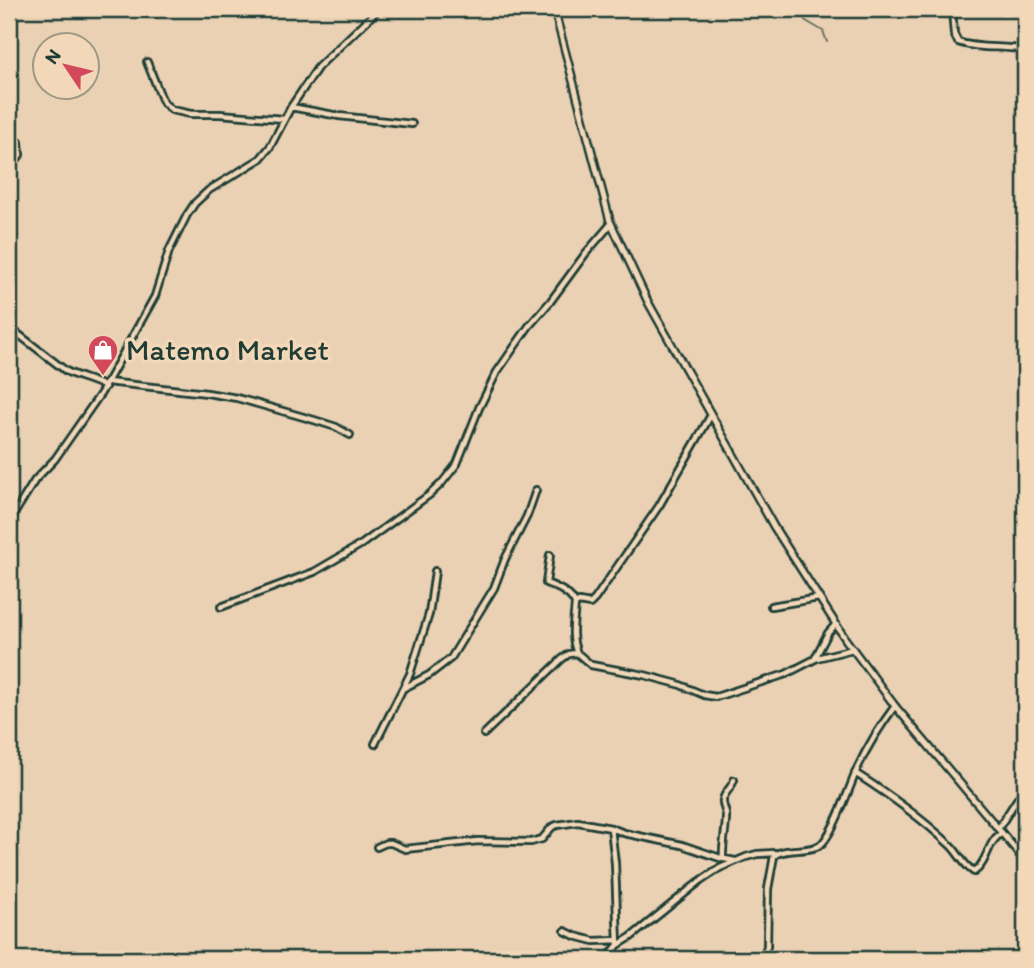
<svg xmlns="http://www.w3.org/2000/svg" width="1034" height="968" font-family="Itim,sans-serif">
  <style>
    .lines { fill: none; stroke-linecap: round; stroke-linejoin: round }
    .stream { stroke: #687262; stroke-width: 2 }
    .minor-casing { stroke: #1f3d34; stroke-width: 10 }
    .tertiary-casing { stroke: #1f3d34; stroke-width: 10 }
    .minor { stroke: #f2d7b9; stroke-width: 4.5 }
    .tertiary { stroke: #f2d7b9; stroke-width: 5 }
    .labels { text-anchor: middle; stroke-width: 7; stroke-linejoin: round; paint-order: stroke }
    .poi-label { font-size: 30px; fill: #1f3d34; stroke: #f2d7b9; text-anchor: start }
  </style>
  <rect width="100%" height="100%" fill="#ead1b4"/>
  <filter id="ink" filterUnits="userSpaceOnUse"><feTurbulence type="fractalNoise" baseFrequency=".0143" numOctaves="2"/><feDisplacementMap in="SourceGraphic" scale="14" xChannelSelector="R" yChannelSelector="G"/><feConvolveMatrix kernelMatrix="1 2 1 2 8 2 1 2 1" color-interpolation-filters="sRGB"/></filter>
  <g filter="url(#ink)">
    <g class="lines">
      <path class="stream" d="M796,9L806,21L823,31L827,42"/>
      <g class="minor-casing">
        <path id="minor" d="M952,9L954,34L958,42C980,50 1003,45 1025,50
          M147,62L161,97L164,103L172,110L191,114H220L284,119
          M291,107L339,116L412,124
          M9,134L14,140L19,142L20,155L11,168
          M9,165L11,171L9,176
          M9,327L66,371C79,378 94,380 105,387
          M107,382L207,393L237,398L314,420L336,427L350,435
          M9,522L35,480L55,459L101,393L155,296L169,251L187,215L195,203L209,190L260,159L270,147L291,107L318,67L379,9
          M550,555L546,583C556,587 571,593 575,604
          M771,606L819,598
          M221,607L314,572L362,544L429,495L441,484L457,464L479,408L497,372L529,326L550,302L586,253L611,224
          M577,653C570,637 574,620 575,604L579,602L590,604L595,599L659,506L711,415
          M815,658L828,633L836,624
          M404,688L429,675L451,658L494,588L505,559L527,516L536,490
          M484,734L562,659L569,654L577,653L591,665L644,675L678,684L704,695L716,697L786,674L817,658L853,649
          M375,744L410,674L429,614L435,571
          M855,773C888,794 920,817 948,843C958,851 962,864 974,872C988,863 987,841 1002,833
          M611,828L615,863L618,945
          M998,829L1025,787
          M377,847L386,843H391L405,849L478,841L531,842L542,839L552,827L557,825L578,822L611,828L624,833L682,845L720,858L735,861
          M723,859C722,845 726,831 726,817C727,812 722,806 723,800C724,793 732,787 734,780
          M565,931L575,936L594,941L618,940
          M607,959L618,945L631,937L699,882L720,868L746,857L757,854L775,853
          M763,959L767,946L768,889L774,856C784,847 808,853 820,845C833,836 851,783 858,767C868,745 881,725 895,706"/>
      </g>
      <g class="tertiary-casing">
        <path id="tertiary" d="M554,9L610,221L648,302L774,527L846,640L895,706L1017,851L1025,863"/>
      </g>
      <use href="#minor" class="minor"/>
      <use href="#tertiary" class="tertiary"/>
    </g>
  </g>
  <defs>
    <g id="shop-pin" transform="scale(1.575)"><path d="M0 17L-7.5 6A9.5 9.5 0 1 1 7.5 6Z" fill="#d1495b" stroke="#f2d7b9"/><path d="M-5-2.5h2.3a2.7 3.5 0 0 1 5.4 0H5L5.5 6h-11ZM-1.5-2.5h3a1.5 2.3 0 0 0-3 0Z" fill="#fff"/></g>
  </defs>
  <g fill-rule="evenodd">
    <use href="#shop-pin" x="103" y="350"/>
  </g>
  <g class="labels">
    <g class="poi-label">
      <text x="126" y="360">Matemo Market</text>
    </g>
  </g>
  <rect width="1034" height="968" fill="none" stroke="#f2d7b9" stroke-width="35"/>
  <rect x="18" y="18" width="999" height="933" fill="none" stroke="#1f3d34" stroke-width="2.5" filter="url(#ink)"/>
  <g transform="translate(66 66) rotate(305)"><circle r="33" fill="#f2d7b9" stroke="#9e9984" stroke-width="2"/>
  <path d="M0-5L12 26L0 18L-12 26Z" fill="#d1495b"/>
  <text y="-10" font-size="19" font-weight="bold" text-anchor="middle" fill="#1f3d34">N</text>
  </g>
</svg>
